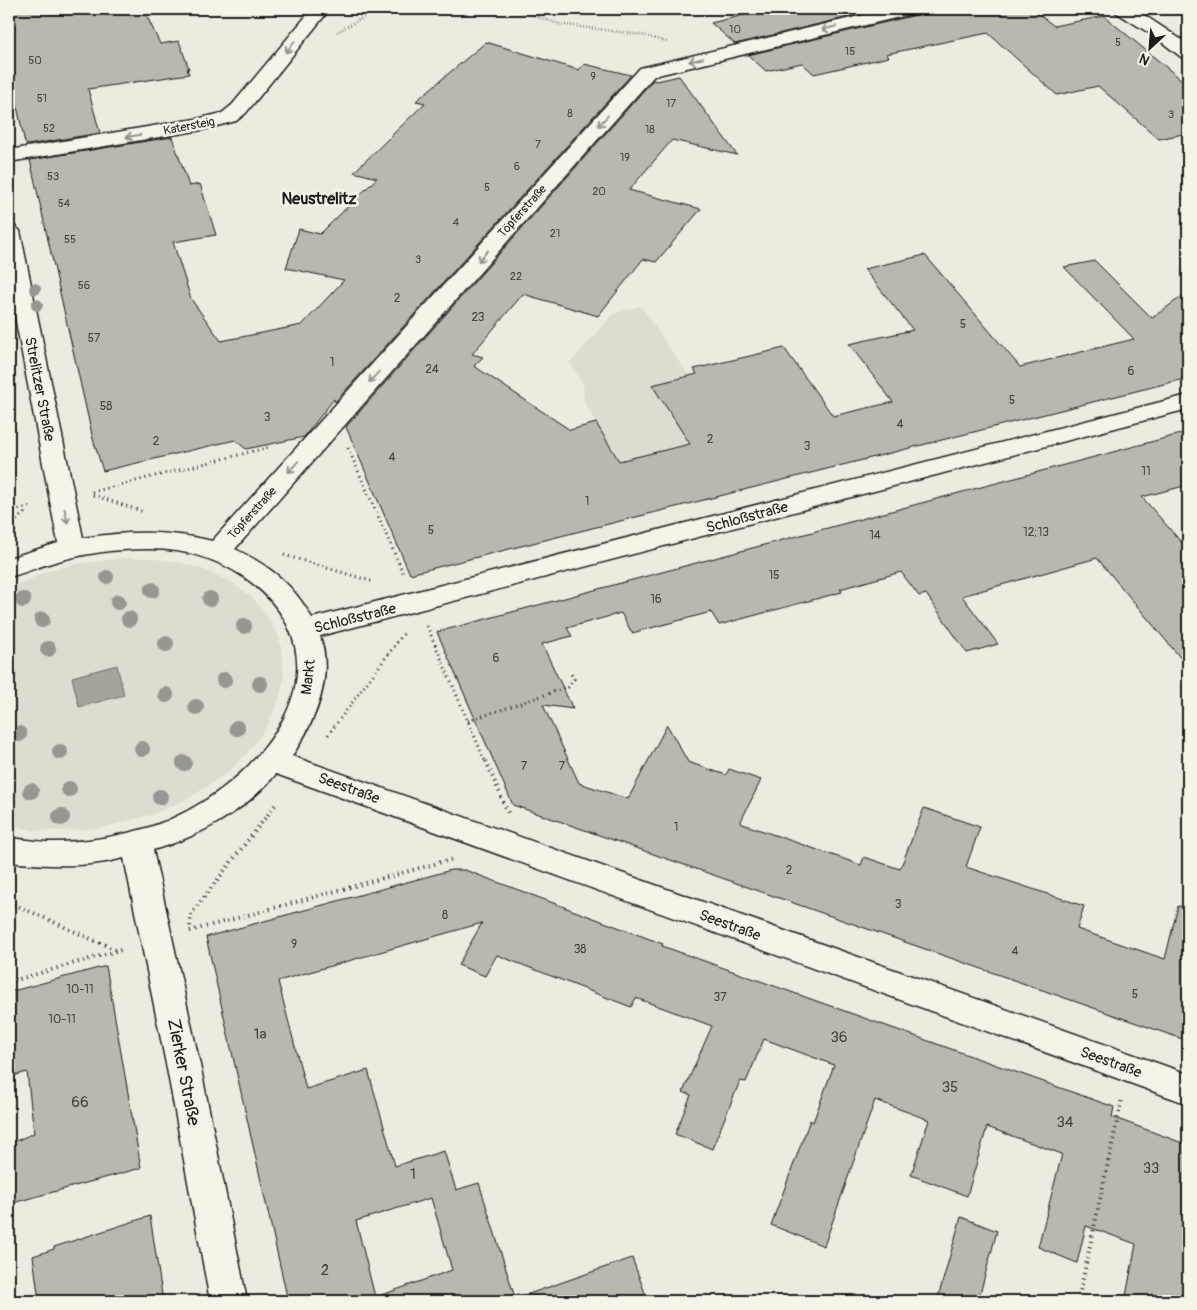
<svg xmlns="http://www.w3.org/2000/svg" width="1197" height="1310" font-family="Pangolin,sans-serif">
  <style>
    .built { fill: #dedbd1 }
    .water { fill: #a6a39d; stroke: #6f6d69 }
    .building { fill: #bab7af; stroke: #1c1c1c }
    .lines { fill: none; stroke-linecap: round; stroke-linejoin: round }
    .minor-casing { stroke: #1c1c1c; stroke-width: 3 }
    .path-far2 { stroke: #1c1c1c; stroke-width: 2.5; stroke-dasharray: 0.5 2.5; stroke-linecap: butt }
    .path-far1 { stroke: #1c1c1c; stroke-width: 3; stroke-dasharray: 1 4; stroke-linecap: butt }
    .path { stroke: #1c1c1c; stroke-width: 4; stroke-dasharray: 1 4.5; stroke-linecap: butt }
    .minor { fill: #f7f3e8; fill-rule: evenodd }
    .tree { fill: #989690 }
    .oneway { stroke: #94928c }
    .labels { text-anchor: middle; stroke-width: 5; stroke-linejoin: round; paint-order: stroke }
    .far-number-label { font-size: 11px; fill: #444341 }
    .far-street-label { font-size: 12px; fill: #1c1c1c; stroke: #f7f3e8 }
    .number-label { font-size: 12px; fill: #444341 }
    .street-label { font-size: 15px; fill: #1c1c1c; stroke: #f7f3e8 }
    .near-number-label { font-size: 15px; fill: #444341 }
    .far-district-label { font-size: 16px; font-weight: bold; fill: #1c1c1c; stroke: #f7f3e8 }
    .near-street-label { font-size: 18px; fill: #1c1c1c; stroke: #f7f3e8 }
  </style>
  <rect width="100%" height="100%" fill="#eeeae0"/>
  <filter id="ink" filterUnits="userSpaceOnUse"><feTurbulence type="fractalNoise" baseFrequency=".02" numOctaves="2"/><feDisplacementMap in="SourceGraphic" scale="10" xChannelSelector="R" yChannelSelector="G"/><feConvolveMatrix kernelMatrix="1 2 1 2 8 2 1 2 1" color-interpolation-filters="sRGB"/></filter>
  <g filter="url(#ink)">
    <path class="built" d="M641,306L762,484L649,514L584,402L583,384L570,363L613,314Z
      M123,558H149L178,562L202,569L229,581L253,598L269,618L279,637L283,658L284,679L278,702L266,728L248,752L230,770L207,787L183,801L151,815L101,828L65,831L33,830L9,825V588L51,570L76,564Z"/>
    <path class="water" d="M117,665L124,695L79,707L72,677Z"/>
    <path class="building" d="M9,9H132L145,12L160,44L179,41L189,69H187L189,74L88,89L100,133L27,145L25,143L9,70Z
      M768,9H882L735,44L711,23Z
      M921,9H1040L1041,16L1054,26L1104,16L1188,85V133L1159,139L1098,86L1057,95L988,33L886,54L889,57L814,74L802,63L766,71L748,55L916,15Z
      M486,42L579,70L584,64L631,75L335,402L334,399L304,437L246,449L235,440L103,471L93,439L30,160L172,137L189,186L200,184L216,235L173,242L191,299L221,341L302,325L344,280L286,268L299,229L320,234L377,178L354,172L425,103L416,101Z
      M679,76L737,155L672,140L629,190L701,209L656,262L643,259L598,316L523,294L472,354L483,357L474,366L570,430L596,423L619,461L690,444L652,385L697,374L694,369L784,348L833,416L893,402L849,344L913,330L864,269L925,255L1020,367L1134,339L1064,267L1095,261L1152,318L1188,292V378L410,574L346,427L653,80L657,81Z
      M1188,432V485L1142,497L1188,550V667L1097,558L962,596L998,644L967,653L926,594L919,596L901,572L840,589L842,592L719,625L711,612L632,633L621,613L567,628L572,636L542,644L573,709L543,705L579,783L628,799L667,725L688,762L726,775L729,769L761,780L740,823L861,865L864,857L900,869L924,808L980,827L966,867L1084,906L1077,929L1165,959L1178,906L1188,907V1041L513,805L437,632Z
      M451,870H465L663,944L662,946L1114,1107L1112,1117L1188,1145V1301H1125L1136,1244L1086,1226L1077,1263L1038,1247L1062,1154L987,1127L967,1196L911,1175L929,1120L875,1100L824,1246L771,1225L810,1120L813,1122L834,1065L764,1039L746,1082L740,1081L712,1149L675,1134L691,1095L683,1092L712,1026L636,998L631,1007L497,955L485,976L458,965L482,923L278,981L306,1089L368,1070L395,1166L444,1151L456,1190L479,1183L516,1301H377L376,1297L452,1270L431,1198L356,1221L376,1301H288L206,937Z
      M106,966L141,1168L9,1204V1144L34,1133L27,1072L9,1077V992Z
      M150,1216L163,1301H39L33,1256L54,1249V1247Z
      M961,1217L997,1231L978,1301H937Z
      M632,1258L648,1301H521L520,1297Z"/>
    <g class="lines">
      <g class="minor-casing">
        <path id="minor" d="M312,9H330L246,113L236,121L202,130L9,162V150L201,118L222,113L232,105Z
          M889,9H919L916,13L654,76L235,549C270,566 293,584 312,618L1188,395V409L320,636C334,678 315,722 292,756L1188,1074V1104L276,774C245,811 199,837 153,850L202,1074L247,1301H210L168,1074L124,858C86,868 48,866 9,862V838C21,839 34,841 46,842C81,843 117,837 150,827C246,796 360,676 256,586C226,561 188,549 148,549C115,549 80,554 48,564C35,568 22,574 9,577V558L58,543L9,285V225L16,227L20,231L83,538C127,531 168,530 212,541L640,68Z
          M1114,9H1135L1188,44V58L1181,57L1154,36L1117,13Z"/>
      </g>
      <path class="path-far2" d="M514,9L559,24L642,35L667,42
        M337,32L379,9"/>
      <path class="path-far1" d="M348,448L404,575
        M92,492L270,447
        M93,495L144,512
        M9,512L32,506
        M9,527L24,513L23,509
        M284,555L374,582
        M427,626L486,763
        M468,721L568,687L574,679L570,672
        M328,735L404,633"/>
      <path class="path" d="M486,761L508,813
        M9,902L118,951L123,949
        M190,926L191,914L276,804
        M190,931L453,859
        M9,982L117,951
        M1078,1301L1122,1099"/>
      <use href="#minor" class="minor"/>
    </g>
    <g class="tree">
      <circle cx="35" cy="289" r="6"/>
      <circle cx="37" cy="305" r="6"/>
      <circle cx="107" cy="577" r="7"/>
      <circle cx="152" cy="590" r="8"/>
      <circle cx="210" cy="599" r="8"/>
      <circle cx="23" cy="600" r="8"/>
      <circle cx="118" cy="602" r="8"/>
      <circle cx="129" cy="619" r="8"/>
      <circle cx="42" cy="620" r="8"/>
      <circle cx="244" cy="626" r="8"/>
      <circle cx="166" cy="644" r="8"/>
      <circle cx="48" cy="649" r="8"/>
      <circle cx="224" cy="680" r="8"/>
      <circle cx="260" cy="684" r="8"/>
      <circle cx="166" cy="695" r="8"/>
      <circle cx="196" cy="707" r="8"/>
      <circle cx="237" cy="728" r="8"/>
      <circle cx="19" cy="734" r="8"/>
      <circle cx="142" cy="749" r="8"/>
      <circle cx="60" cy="752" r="8"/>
      <circle cx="184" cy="763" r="8"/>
      <circle cx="69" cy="789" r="8"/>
      <circle cx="31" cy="791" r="8"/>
      <circle cx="160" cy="797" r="8"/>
      <circle cx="61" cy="817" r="9"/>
    </g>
    <defs><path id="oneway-shaft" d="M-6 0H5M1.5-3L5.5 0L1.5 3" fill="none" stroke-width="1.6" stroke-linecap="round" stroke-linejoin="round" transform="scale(1.25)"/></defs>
    <g class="oneway">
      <use href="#oneway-shaft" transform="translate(829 28) rotate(166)"/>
      <use href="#oneway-shaft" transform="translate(290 47) rotate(129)"/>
      <use href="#oneway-shaft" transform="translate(696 60) rotate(166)"/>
      <use href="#oneway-shaft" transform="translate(603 121) rotate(132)"/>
      <use href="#oneway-shaft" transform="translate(133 136) rotate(171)"/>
      <use href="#oneway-shaft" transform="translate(483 256) rotate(132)"/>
      <use href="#oneway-shaft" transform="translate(374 377) rotate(132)"/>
      <use href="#oneway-shaft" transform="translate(293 467) rotate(132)"/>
      <use href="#oneway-shaft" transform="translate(66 516) rotate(78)"/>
    </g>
  </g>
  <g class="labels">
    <g class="far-number-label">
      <text x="735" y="33">10</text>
      <text x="1118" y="46">5</text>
      <text x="850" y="55">15</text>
      <text x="35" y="64">50</text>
      <text x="593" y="80">9</text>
      <text x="42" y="102">51</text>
      <text x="671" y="107">17</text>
      <text x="570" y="117">8</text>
      <text x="1171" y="118">3</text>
      <text x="49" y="132">52</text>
      <text x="650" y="133">18</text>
      <text x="538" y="148">7</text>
      <text x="625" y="161">19</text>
      <text x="517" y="170">6</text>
      <text x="53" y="180">53</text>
      <text x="487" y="191">5</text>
      <text x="599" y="195">20</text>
      <text x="64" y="207">54</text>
      <text x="456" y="226">4</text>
      <text x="555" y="237">21</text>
      <text x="70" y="243">55</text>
      <text x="418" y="263">3</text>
      <text x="516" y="280">22</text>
      <text x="84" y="289">56</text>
    </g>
    <g class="far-street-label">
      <text transform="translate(189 126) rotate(-11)" y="4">Katersteig</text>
      <text transform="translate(522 211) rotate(-48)" y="4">Töpferstraße</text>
      <text transform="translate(252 513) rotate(-48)" y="4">Töpferstraße</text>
    </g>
    <g class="number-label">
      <text x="397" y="302">2</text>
      <text x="478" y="321">23</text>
      <text x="963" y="328">5</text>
      <text x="94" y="342">57</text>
      <text x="332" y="366">1</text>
      <text x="432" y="373">24</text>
      <text x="1131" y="375">6</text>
      <text x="1012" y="404">5</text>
      <text x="106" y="410">58</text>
      <text x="267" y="421">3</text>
      <text x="900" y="428">4</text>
      <text x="710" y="443">2</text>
      <text x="156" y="445">2</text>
      <text x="807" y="450">3</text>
      <text x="392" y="461">4</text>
      <text x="1146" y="475">11</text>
      <text x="587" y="505">1</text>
      <text x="431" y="534">5</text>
      <text x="1036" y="536">12;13</text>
      <text x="875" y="539">14</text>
      <text x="774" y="579">15</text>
      <text x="656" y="603">16</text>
      <text x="496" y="662">6</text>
      <text x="524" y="770">7</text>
      <text x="562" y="770">7</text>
      <text x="676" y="831">1</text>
      <text x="789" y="874">2</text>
      <text x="898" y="908">3</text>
      <text x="445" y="919">8</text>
      <text x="294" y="948">9</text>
      <text x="580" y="953">38</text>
      <text x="1015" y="955">4</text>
      <text x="80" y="993">10-11</text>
      <text x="1135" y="998">5</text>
      <text x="720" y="1001">37</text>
      <text x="62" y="1023">10-11</text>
    </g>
    <g class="street-label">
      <text transform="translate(40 389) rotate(79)" y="5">Strelitzer Straße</text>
      <text transform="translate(747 517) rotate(-15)" y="5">Schloßstraße</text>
      <text transform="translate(355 618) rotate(-14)" y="5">Schloßstraße</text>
      <text transform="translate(308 677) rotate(-84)" y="5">Markt</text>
      <text transform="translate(349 788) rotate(20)" y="5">Seestraße</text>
      <text transform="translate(730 925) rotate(20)" y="5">Seestraße</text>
      <text transform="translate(1111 1062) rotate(20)" y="5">Seestraße</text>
    </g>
    <g class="near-number-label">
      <text x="260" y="1039">1a</text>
      <text x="839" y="1042">36</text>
      <text x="950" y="1092">35</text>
      <text x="80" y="1107">66</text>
      <text x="1065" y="1127">34</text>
      <text x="1151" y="1173">33</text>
      <text x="413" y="1179">1</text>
      <text x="325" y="1275">2</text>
    </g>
    <g class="far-district-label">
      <text x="319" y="204">Neustrelitz</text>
    </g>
    <g class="near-street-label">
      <text transform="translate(184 1072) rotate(79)" y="6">Zierker Straße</text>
    </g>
  </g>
  <rect width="1197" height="1310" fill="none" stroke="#f7f3e8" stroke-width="30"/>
  <rect x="15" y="15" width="1167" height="1280" fill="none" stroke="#1c1c1c" stroke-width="2" filter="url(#ink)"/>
  <g transform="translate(1150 48) rotate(206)" stroke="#f7f3e8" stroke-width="4" paint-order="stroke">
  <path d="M0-4L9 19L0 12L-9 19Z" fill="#1c1c1c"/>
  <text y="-8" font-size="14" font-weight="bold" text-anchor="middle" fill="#1c1c1c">N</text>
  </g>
</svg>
